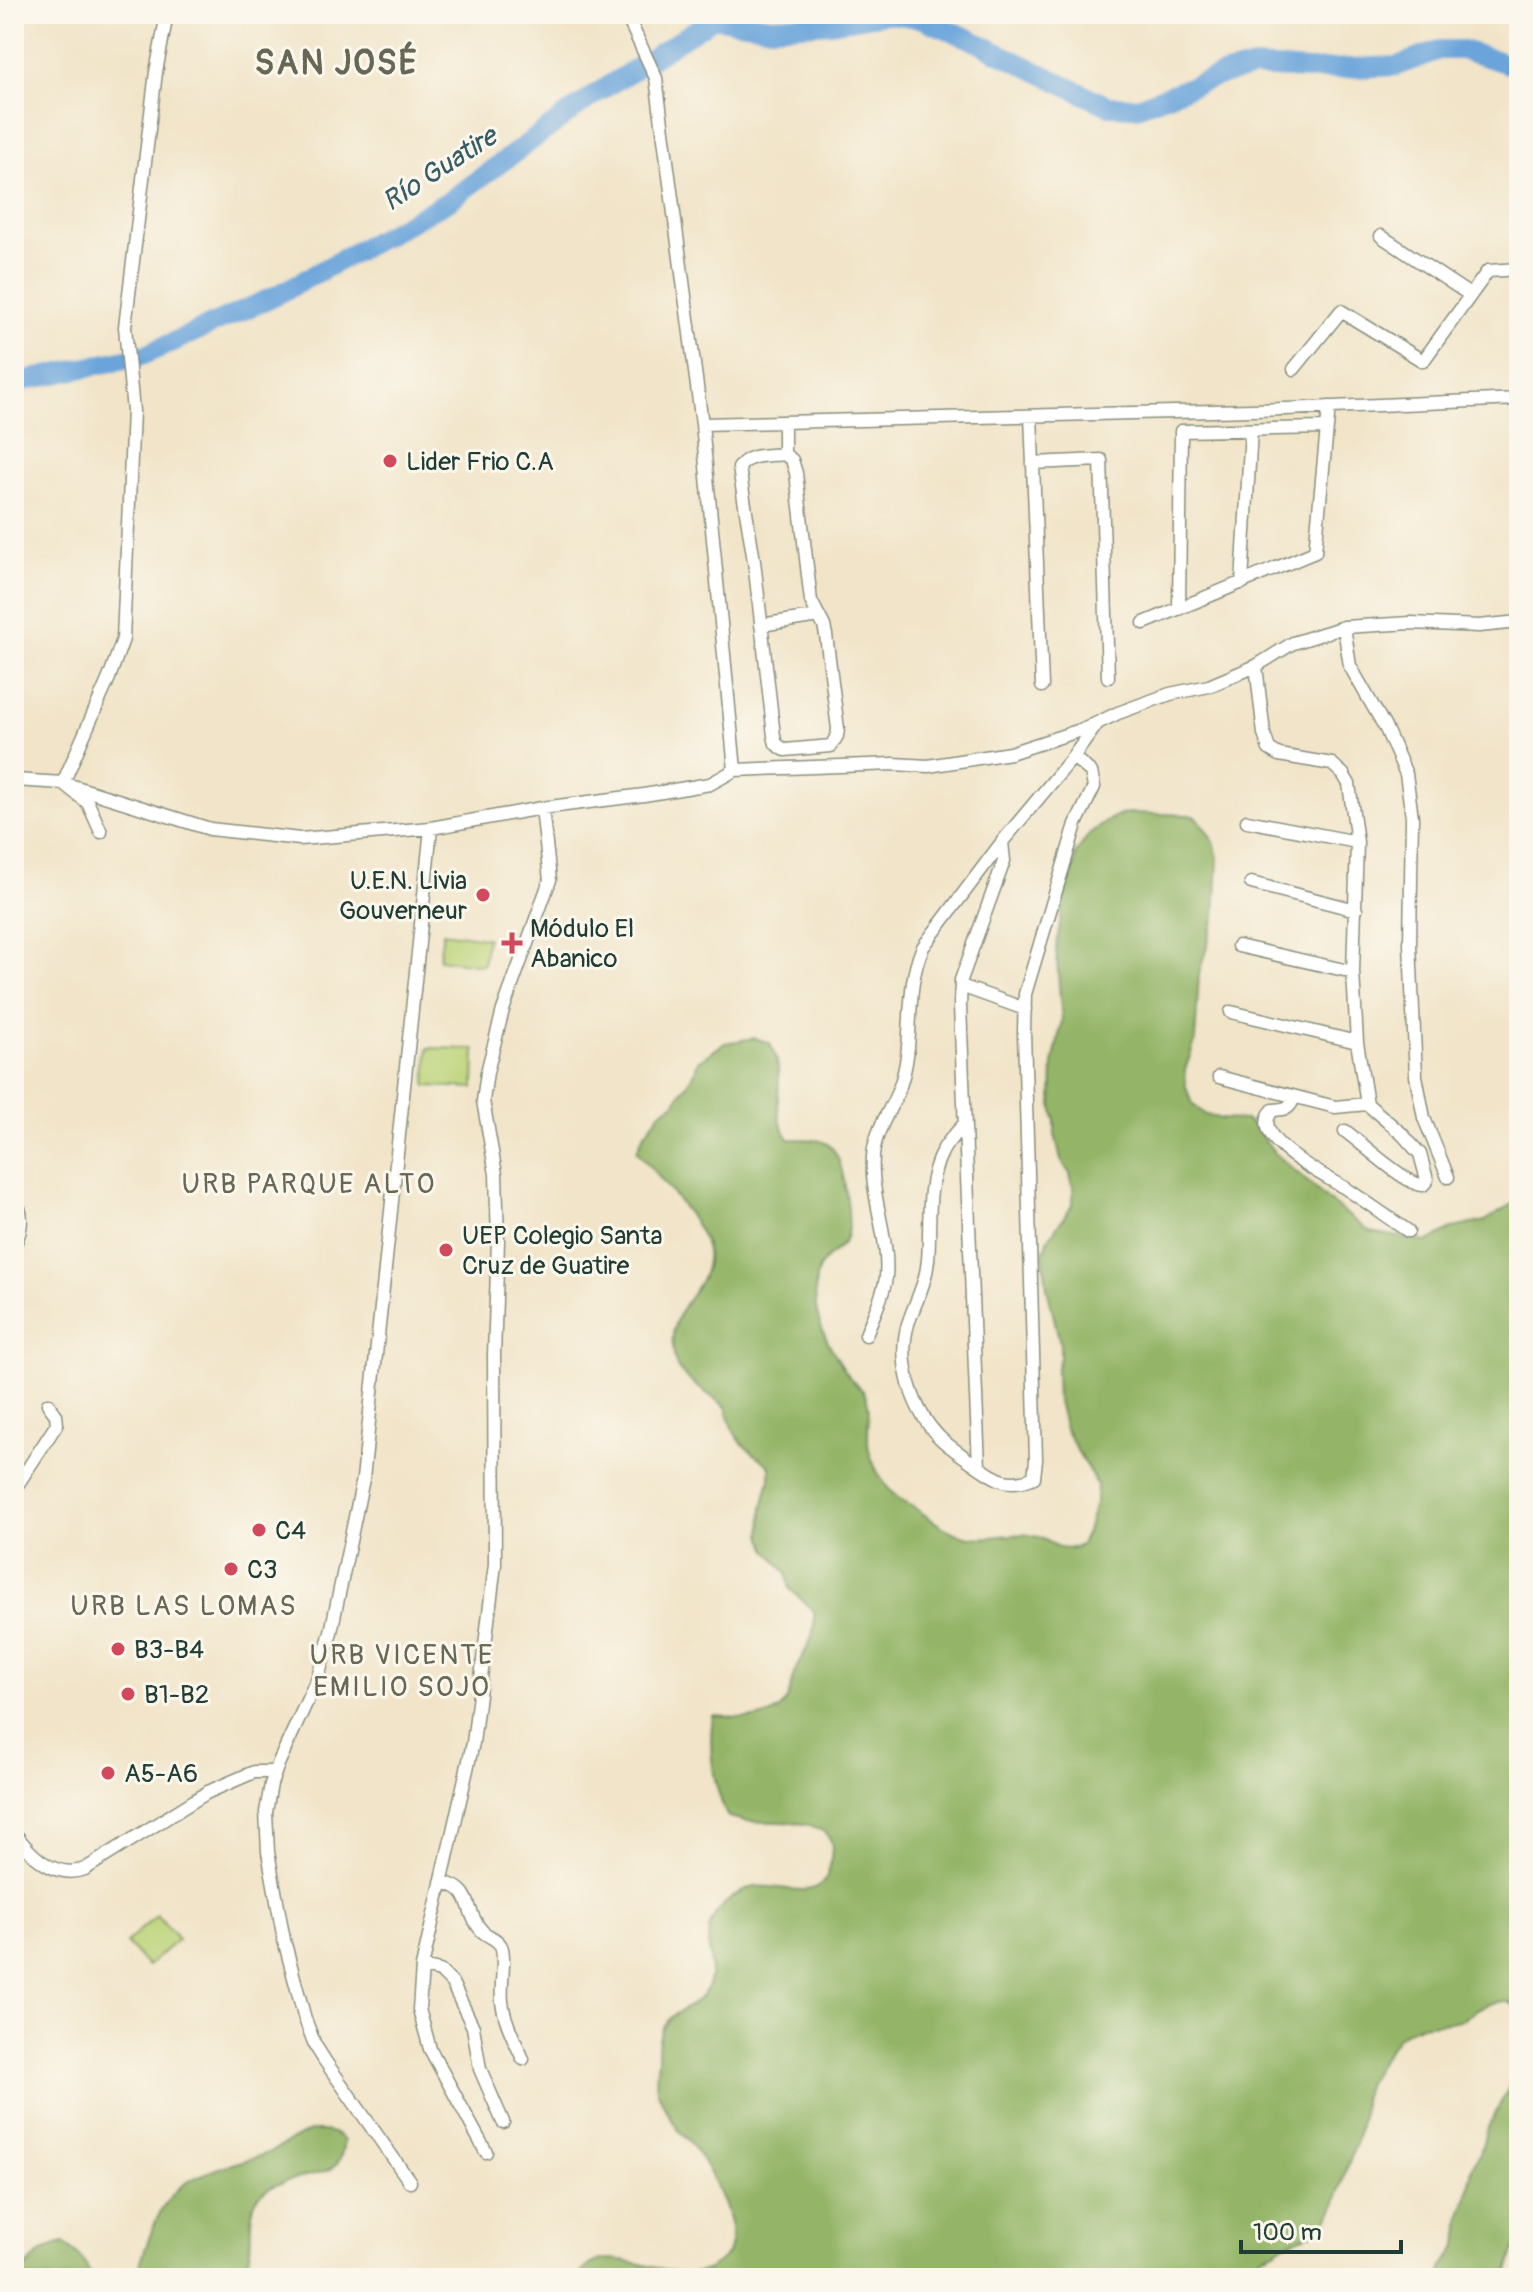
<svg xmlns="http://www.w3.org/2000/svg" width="1533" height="2292" font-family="Pangolin,sans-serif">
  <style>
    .green { fill: #bbd378; stroke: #6d8856; stroke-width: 2 }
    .forest { fill: #94b568; stroke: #5a794e; stroke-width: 2 }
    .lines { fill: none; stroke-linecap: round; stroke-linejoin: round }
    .river { stroke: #6ba4da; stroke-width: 20 }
    .street-casing { stroke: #88907e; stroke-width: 15 }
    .street { stroke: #fff; stroke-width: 12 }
    .poi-dot { fill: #d1495b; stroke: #fbf7ec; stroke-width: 3 }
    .labels { text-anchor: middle; stroke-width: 6; stroke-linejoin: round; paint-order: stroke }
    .poi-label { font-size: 26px; fill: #1f3d34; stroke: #fbf7ec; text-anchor: start }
    .water-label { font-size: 28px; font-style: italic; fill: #365c66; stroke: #fbf7ec }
    .neighbourhood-label { font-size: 28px; letter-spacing: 2px; fill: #666754; stroke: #fbf7ec }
    .district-label { font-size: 34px; font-weight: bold; letter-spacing: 2px; fill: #666754; stroke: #fbf7ec }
  </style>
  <rect width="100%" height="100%" fill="#fbf7ec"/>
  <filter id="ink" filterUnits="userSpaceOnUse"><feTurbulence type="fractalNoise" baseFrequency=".0125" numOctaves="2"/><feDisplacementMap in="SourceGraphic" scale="16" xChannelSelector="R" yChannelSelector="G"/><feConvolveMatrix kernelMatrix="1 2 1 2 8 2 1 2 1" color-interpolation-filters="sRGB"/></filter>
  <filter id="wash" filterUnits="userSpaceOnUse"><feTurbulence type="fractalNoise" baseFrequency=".006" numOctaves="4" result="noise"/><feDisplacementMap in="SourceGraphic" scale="32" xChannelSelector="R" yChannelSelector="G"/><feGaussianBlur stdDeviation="1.8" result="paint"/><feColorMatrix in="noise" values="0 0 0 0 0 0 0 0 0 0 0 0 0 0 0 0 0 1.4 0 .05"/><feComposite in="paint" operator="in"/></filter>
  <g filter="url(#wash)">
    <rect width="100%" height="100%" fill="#f1e4c8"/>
    <path class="green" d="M443,932L487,938L483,965L439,959Z
      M428,1048L475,1049L474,1088L426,1086Z
      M157,1915L178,1939L148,1966L126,1943Z"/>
    <path class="forest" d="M1128,813L1190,815L1198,818L1214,842L1218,858L1215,917L1199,974L1195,1041L1185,1070L1186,1087L1192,1104L1206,1115L1221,1119L1245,1120L1252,1124L1275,1153L1329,1201L1370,1232L1427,1242L1454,1228L1485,1221L1519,1200V2010C1506,1993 1485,2005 1471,2014C1442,2033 1416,2010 1390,2047C1384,2056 1372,2074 1367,2083C1361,2096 1364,2111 1360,2125C1357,2141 1351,2156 1346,2171C1338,2192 1337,2216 1317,2230C1310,2236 1298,2238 1289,2242C1280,2246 1273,2254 1263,2255L1248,2268L1241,2278H578C607,2230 671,2292 712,2267C719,2263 725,2258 729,2250C741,2223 708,2167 692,2145C689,2140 684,2136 680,2132C672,2120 661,2102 657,2089C655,2080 657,2068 658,2059C658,2048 658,2038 662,2029C671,2009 696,2009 706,1990C722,1956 689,1934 728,1901C734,1895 747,1889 755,1887C782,1883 825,1907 830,1864C831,1859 832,1852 832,1846C826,1814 769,1824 746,1821C740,1820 734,1818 728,1817C713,1788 708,1748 713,1716C737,1717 774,1726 787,1699C792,1690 791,1679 796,1669C807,1646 816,1639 814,1611L790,1589L787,1574L767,1549L762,1535L763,1507L770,1479V1466C747,1448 731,1440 727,1408C712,1395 692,1386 679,1370C674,1364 674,1355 673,1347C668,1303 711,1291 707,1251C703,1223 655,1174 637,1151L643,1136L661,1112L674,1103L694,1074L698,1061L725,1043L755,1038L770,1043C772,1049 776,1055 777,1062C783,1091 770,1111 789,1139C802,1140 820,1137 830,1146C844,1157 851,1217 847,1234C845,1247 832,1252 824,1261C813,1274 815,1291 816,1307C819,1332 837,1358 850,1378C853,1383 859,1386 863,1391C874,1406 865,1433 869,1450C873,1466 884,1487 897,1497C905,1503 914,1507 922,1513C936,1523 948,1532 965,1536C981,1540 996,1536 1013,1535C1022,1534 1034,1535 1043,1539C1060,1547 1062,1553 1081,1545L1087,1532L1096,1500L1097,1485L1065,1429L1057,1397L1056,1371L1060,1358V1343L1047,1288L1043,1254L1047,1241L1073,1204V1187L1070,1174L1061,1160L1055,1134V1119L1052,1105L1053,1064L1062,1021L1056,948L1066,888L1076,853L1090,833L1112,818Z
      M1519,2018V2238C1512,2251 1512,2265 1505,2278H1439L1443,2267L1458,2246L1461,2214L1468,2196L1472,2168L1480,2153L1486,2131L1509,2087L1513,2068V2047L1518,2031Z
      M311,2131C324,2131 336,2130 344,2141C342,2148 342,2159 337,2164C323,2178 284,2175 262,2193C241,2211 260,2248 242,2268L219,2270L199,2278H135C146,2250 154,2211 177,2190C197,2171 236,2164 262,2155C279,2150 294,2137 311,2131Z
      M64,2243L80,2256L93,2278H18C30,2261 43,2247 64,2243Z"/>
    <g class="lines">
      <path class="river" d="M890,14L920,18L968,38L1108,106L1137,107L1218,76L1254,67L1310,70L1397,66L1439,50H1463L1515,66L1519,63
        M14,383L144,355L277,295L450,200L594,95L714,18L772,27L831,23L885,14"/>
    </g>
  </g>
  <g filter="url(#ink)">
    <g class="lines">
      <g class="street-casing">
        <path id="street" d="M626,14L656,78L702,424L735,770
          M1381,236L1470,295
          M1294,369L1341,311L1423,361L1488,271L1519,269
          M1031,416L1042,686
          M784,422V454
          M702,424L1286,409L1519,399
          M784,454L792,460L796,473L811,601L824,626L826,635L838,729L837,736L831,746L785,750L776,744L774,736L754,561L739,468C748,453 769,456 784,454Z
          M1033,463L1101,460L1108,677
          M1242,583L1251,430
          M1179,609L1181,431L1327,428
          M1144,623L1315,552L1329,407
          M761,625L819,616
          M1344,627L1350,666L1386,729L1406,774L1412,817L1410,944L1416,1076L1424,1118L1448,1177
          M1256,666L1264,734L1269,749L1279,755L1332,764L1343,774L1349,784L1357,842L1353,972L1357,1042L1367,1104L1402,1134L1420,1154L1427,1180L1423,1185C1407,1186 1361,1142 1345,1131
          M14,780L63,783L210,829L300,839L431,828L542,808L644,795L710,784L735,770L894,764L928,766L1010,753L1087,728L1118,713L1170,694L1209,686L1256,666L1293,643L1344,627L1411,623L1479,626L1519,622
          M1247,821L1357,842
          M101,832L88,803L63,783L109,678L123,639L133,411L125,327L156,72L167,14
          M1251,883L1356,910
          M1238,946L1353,972
          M961,986L1025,1009
          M1231,1012L1357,1042
          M1219,1077L1335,1107L1367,1104
          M1294,1097C1290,1110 1285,1109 1273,1110C1245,1138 1328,1177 1345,1188C1367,1202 1387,1217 1408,1231
          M965,1123C958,1132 947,1141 942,1152C925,1185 931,1225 928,1260C926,1284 915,1302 908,1324C897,1362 912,1409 939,1437C949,1447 962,1455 973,1463C994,1478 1008,1489 1034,1477L1036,1460L1024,1031L1025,994L1076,824L1094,787L1091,772L1073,757
          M14,1198C24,1213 22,1230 14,1246
          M866,1335C872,1317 884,1296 886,1277C890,1234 867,1191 874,1148C878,1125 893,1107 900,1086C916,1041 903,991 923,947L1002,842L1073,757L1097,724
          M979,1467L960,1006L961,980L1004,861L1002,842
          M14,1490L57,1424L56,1415L48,1404
          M14,1832C30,1855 55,1880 85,1869L208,1792L254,1772H275
          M441,1882C476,1889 463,1911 482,1931C488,1937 497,1938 501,1946C506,1956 500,1987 502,2001C504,2021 515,2041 523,2059
          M422,1967L440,1971L452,1983L473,2027L480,2069L503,2122
          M486,2152L430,2049L419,2009L422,1967L473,1743L495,1564L494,1355L498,1241L496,1174L483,1101L487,1072L503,1010L550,880L542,808
          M410,2182L325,2061L315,2045L305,2019L284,1940L268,1852L266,1812L271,1784L279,1762L318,1677L331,1632L363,1479L431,828"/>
      </g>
      <use href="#street" class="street"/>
    </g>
  </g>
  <g class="poi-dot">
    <circle cx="390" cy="461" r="8"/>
    <circle cx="483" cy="895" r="8"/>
    <path d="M508 931h8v8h8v8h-8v8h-8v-8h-8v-8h8z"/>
    <circle cx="446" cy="1250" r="8"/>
    <circle cx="259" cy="1530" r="8"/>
    <circle cx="231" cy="1569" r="8"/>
    <circle cx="118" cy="1649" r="8"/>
    <circle cx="128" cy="1694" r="8"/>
    <circle cx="108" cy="1773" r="8"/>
  </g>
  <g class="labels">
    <g class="poi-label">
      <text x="406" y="470">Lider Frio C.A</text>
      <text x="467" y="889" text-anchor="end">U.E.N. Livia<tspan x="467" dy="30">Gouverneur</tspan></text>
      <text x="530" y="937">Módulo El<tspan x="530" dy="30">Abanico</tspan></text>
      <text x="462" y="1244">UEP Colegio Santa<tspan x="462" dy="30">Cruz de Guatire</tspan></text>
      <text x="275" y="1539">C4</text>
      <text x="247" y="1578">C3</text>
      <text x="134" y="1658">B3-B4</text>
      <text x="144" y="1703">B1-B2</text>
      <text x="124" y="1782">A5-A6</text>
    </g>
    <g class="water-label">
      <text transform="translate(439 168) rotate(-33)" y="10">Río Guatire</text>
    </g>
    <g class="neighbourhood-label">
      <text x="309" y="1193">URB PARQUE ALTO</text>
      <text x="184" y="1615">URB LAS LOMAS</text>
      <text x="402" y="1664">URB VICENTE<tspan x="402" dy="32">EMILIO SOJO</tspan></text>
    </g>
    <g class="district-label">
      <text x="337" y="74">SAN JOSÉ</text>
    </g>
  </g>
  <rect width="1533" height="2292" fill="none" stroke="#fbf7ec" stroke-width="48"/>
  <path d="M1241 2240v12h160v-12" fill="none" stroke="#1f3d34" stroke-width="4"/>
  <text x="1253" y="2240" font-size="24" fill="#1f3d34" stroke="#fbf7ec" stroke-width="6" paint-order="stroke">100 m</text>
</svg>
